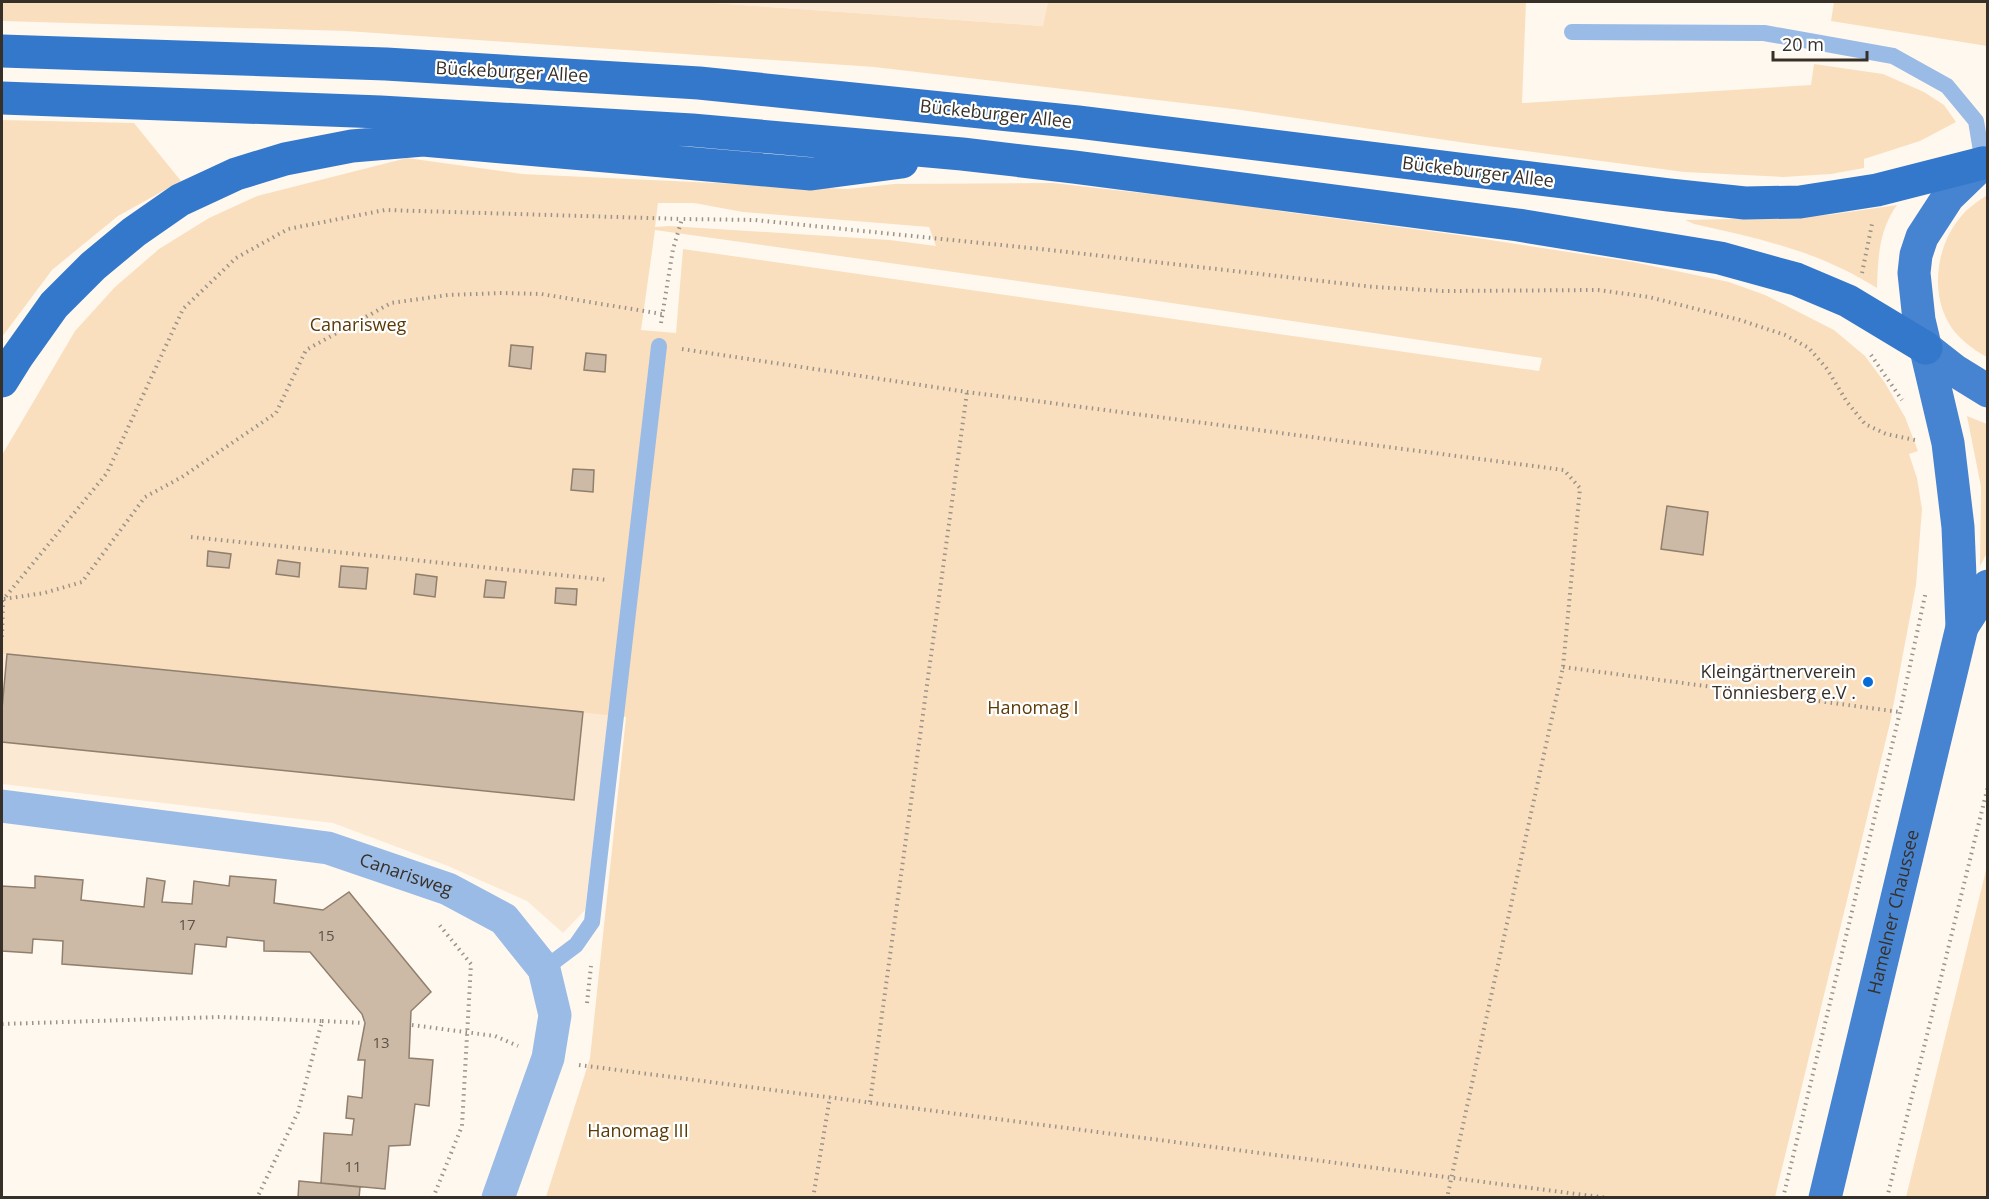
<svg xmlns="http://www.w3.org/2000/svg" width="1989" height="1199" font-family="'Open Sans',sans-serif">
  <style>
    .built { fill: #fce9d3 }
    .green { fill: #fadfbf; fill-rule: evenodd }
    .building { fill: #ccbaa6; stroke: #8f7f6c; stroke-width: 1.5 }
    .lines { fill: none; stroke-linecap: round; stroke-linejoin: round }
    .path { stroke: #9a938a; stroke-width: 4; stroke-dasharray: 1.5 4.5; stroke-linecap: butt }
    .service { stroke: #9abbe6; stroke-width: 16 }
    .minor { stroke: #9abbe6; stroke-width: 33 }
    .primary { stroke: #4683d0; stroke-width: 33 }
    .trunk { stroke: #3478cc; stroke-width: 33 }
    .poi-dot { fill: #076cd5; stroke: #fff; stroke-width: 2 }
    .labels { text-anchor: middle; stroke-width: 4.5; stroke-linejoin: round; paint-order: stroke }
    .number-label { font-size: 15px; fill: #5c5248 }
    .street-label { font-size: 18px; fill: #373028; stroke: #fff }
    .park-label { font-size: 18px; fill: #5b3a06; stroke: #fff }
    .poi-label { font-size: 18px; fill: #373028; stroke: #fff; text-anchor: end }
  </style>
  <rect width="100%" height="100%" fill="#fff8ef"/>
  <path class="built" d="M698,2H1048L1044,26Z
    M2,654L609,714L585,910L563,933L527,901L448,866L333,823L2,784Z"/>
  <path class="green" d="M2,2H698L1043,26L1048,2H1526L1522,103L1811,85L1814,64L1883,74L1924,92L1944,105L1956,122L1920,141L1864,159V168L1831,174L1783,177L1684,172L1473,144L1234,109L874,67L346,31L2,21Z
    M1834,2H1987V46L1831,21Z
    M2,120L134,123L181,181L118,216L52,270L2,337Z
    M407,158L522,174L848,189L894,184L1053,183L1246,205L1279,211L1458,235L1633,262L1729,282L1765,295L1834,330L1865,356L1885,383L1905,417L1918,451L1909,454L1917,478L1922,509L1916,585L1890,723L1775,1197H546L590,1058L626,717L2,654V455L75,331L115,287L159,249L209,218L257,196ZM658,203H694L743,212L929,227L936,246L890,240L670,226L655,227ZM655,230L1131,297L1542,358L1539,371L683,249L676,333L641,330Z
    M1987,195V357C1973,350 1954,335 1947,320C1931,289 1937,246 1959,219C1966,209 1977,202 1987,195Z
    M1897,205C1879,230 1878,257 1877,288C1818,251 1761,239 1694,224L1685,220L1772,218L1828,215Z
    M1967,416L1987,424V553L1980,566L1981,487Z
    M1987,866V1197H1906Z"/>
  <path class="building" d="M511,345L533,347L531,369L509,366Z
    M586,353L606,355L605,372L584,370Z
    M573,469L594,470L593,492L571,490Z
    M1667,506L1708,512L1703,555L1661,549Z
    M208,551L231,554L229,568L207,566Z
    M278,560L300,563L299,577L276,574Z
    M341,566L368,568L366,589L339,587Z
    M416,574L437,577L435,597L414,594Z
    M486,580L506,582L504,598L484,597Z
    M556,588L577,589L576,605L555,603Z
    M7,654L583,712L574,800L2,742V709Z
    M35,876L83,880L81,900L144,907L147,878L165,881L162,902L192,904L194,881L229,886L230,876L276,880L274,903L323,910L349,892L431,992L411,1011L409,1058L433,1060L429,1106L415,1104L410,1145L389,1146L385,1189L321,1183L324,1133L352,1135L354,1119L346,1118L348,1096L362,1098L365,1060H358L365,1023L362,1014L310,952L264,951V941L227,937L226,947L195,944L192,974L62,964L63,941L33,939L32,953L2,951V886L35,888Z
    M299,1181L360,1187L359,1198H298Z"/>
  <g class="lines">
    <path class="path" d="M1862,273L1872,224
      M661,323L673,249L682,219L755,220L1050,250L1374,287L1443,291L1598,290L1649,297L1740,320L1785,335L1809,348L1827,369L1847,402L1865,424L1886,434L1915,440
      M682,349L967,392L1564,470L1580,488L1563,667L1447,1198
      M1871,355L1902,400
      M191,537L608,580
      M4,599L44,593L82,582L145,497L182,477L276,413L306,350L391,303L448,295L501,293L541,294L662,314
      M2,601L107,473L183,309L236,258L288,229L385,210L682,219
      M2,637L3,600
      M1563,667L1900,712
      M587,1003L591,966
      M322,1021L365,1023
      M2,1024L220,1017L322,1021L298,1112L257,1198
      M412,1025L495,1036L518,1046
      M579,1065L1608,1198
      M870,1102L967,392
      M433,1198L462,1126L471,964L437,922
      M813,1198L830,1097
      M1783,1198L1900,712L1926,591
      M1887,1198L1988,786"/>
    <path class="service" d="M1572,32L1764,33L1893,56L1947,86L1976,121L1983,163
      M544,969L576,945L592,922L659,346"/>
    <path class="minor" id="s1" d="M2,806L328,848L448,889L504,919L544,969L555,1015L548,1058L498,1198"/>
    <g class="primary">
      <path d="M1926,348L1954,370L1988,391"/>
      <path d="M1962,627L1988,586"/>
      <path id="s2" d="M1825,1198L1962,627L1958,527L1948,443L1919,320L1914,273L1916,255L1922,237L1948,197L1983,163H1988"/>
    </g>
    <path class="trunk" d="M2,51L386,64L699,83L1078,122L1669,195L1745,203L1800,202L1877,190L1983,163
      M2,98L381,112L692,130L962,154L1074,167L1518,225L1720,258L1796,279L1848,301L1926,348
      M2,381L17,357L54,305L93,266L134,232L180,200L236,174L285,159L352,146L423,140L811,174L902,162"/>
  </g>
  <circle class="poi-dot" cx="1868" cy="682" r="6"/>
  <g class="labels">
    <g class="number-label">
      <text x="187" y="930">17</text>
      <text x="326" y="941">15</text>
      <text x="381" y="1048">13</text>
      <text x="353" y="1172">11</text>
    </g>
    <g class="street-label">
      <text transform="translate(512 72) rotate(3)" y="6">Bückeburger Allee</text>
      <text transform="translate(996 114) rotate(6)" y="6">Bückeburger Allee</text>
      <text transform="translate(1478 172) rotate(7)" y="6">Bückeburger Allee</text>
      <text dy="6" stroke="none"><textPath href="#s1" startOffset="411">Canarisweg</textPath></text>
      <text dy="6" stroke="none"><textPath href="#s2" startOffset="294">Hamelner Chaussee</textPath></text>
    </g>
    <g class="park-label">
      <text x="358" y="331">Canarisweg</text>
      <text x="1033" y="714">Hanomag I</text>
      <text x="638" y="1137">Hanomag III</text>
    </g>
    <g class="poi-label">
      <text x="1856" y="678">Kleingärtnerverein<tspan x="1856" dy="21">Tönniesberg e.V .</tspan></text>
    </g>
  </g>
  <rect width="1989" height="1199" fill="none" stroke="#373028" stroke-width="6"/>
  <path d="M1773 51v9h94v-9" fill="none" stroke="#373028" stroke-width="3"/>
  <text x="1782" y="51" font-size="18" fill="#373028" stroke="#ffffff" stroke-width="4.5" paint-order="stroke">20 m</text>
</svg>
